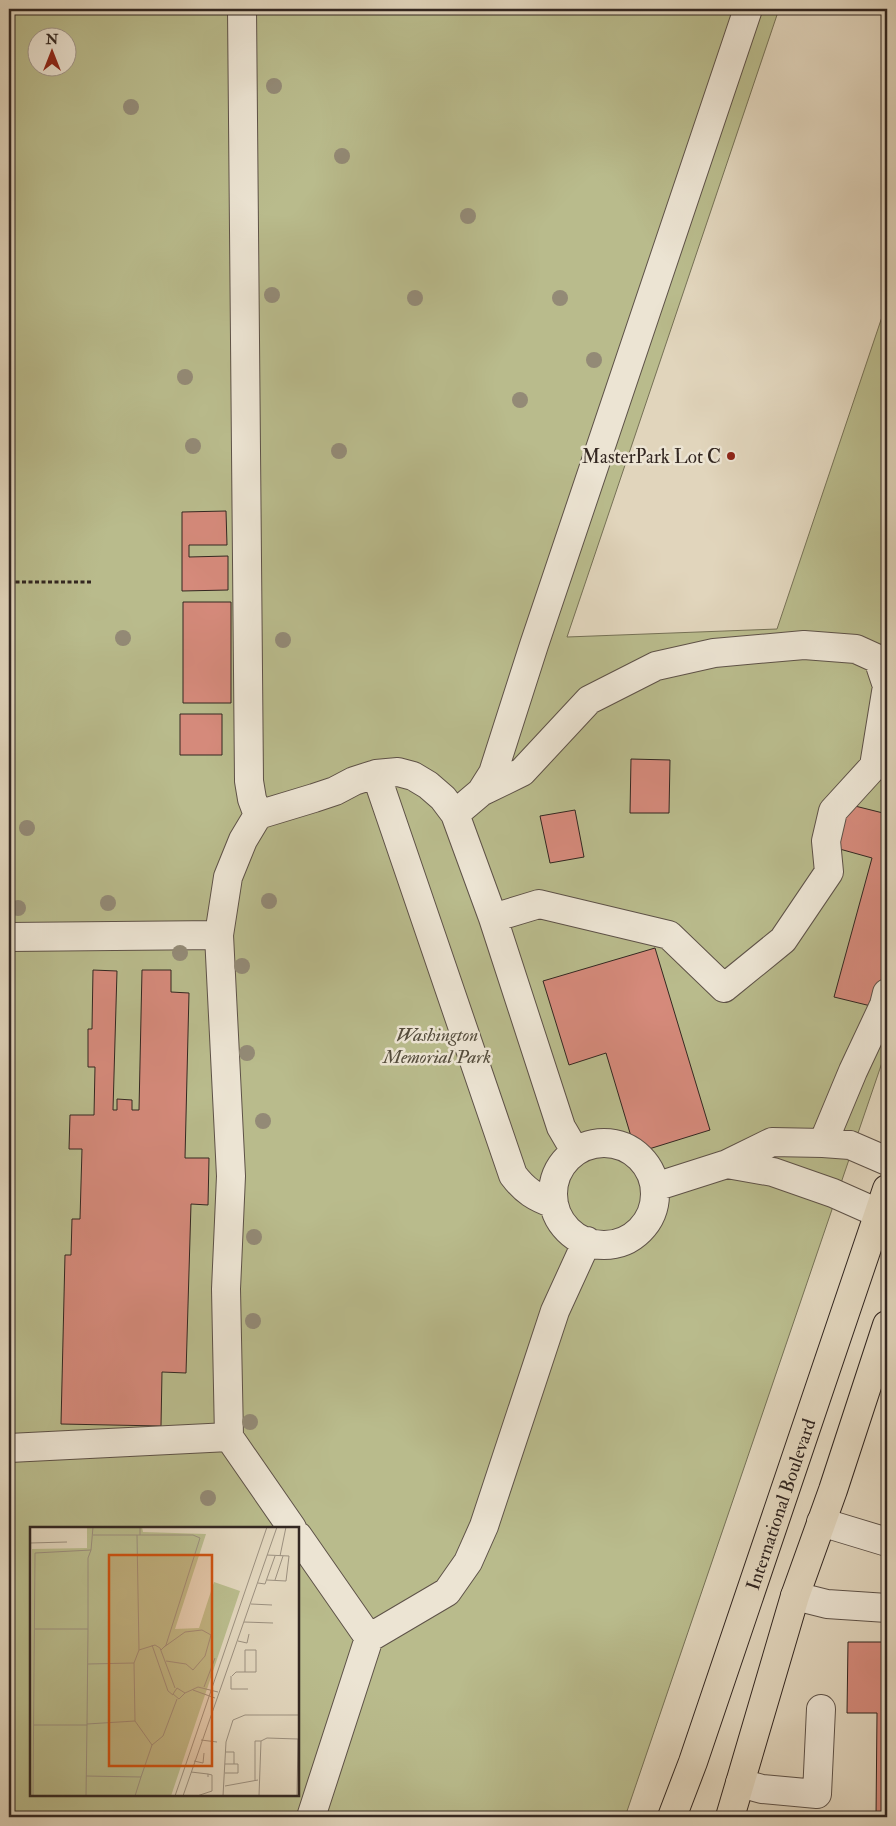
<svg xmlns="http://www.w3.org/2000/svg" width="896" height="1826" font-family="'IM FELL Double Pica',serif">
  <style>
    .green { fill: #b9bb8c; stroke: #767156; fill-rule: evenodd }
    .building { fill: #d58a7b; stroke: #332721 }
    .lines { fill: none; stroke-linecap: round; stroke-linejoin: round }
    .minor-casing { stroke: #5e5248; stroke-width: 30 }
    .major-casing { stroke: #332721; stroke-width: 30 }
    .path { stroke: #332721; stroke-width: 3; stroke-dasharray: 4 2.5; stroke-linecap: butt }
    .minor { stroke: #ece4d3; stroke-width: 28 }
    .major { stroke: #e1d5bc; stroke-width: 28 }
    .tree { fill: #938a76 }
    .poi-dot { fill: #8f2418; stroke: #ece4d3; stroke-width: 2 }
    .labels { text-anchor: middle; stroke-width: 5; stroke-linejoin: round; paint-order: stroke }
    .poi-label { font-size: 19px; fill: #332721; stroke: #ece4d3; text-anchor: end }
    .park-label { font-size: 19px; font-style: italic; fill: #544c3c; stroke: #ece4d3 }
    .street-label { font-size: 19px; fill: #332721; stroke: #ece4d3 }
    .inset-road { fill: none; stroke: #9b8f7e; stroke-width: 1 }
    .view { fill: #cd520f; fill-opacity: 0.15; stroke: #cd520f; stroke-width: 2.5 }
    .inset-edge { fill: none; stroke: #332721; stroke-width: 2.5 }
  </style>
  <rect width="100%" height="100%" fill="#e1d5bc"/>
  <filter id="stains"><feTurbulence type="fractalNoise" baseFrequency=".004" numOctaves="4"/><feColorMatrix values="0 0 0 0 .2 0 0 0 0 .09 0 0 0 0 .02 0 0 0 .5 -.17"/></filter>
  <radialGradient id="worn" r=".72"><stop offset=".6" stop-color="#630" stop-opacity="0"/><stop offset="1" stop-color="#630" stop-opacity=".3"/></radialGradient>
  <path class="green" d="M9,9H779L567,637L777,629L887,302V1048L625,1817H9ZM38,38H68V68H38ZM31,1528H298V1795H31Z"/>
  <path class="building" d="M226,511L227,545H189V557L228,556V590L182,591V512Z
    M183,602H231V703H183Z
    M180,714H222V755H180Z
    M631,759L670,760L669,813H630Z
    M847,804L887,814V961L875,1007L834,997L872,858L836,848Z
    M575,810L584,857L550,863L540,816Z
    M655,948L710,1130L636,1153L606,1053L569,1065L543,981Z
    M93,970L117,971L113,1110H117V1099L132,1100V1110H139L142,970H171V992L189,993L185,1158H209L208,1205L191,1204L186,1373L162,1372L161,1426L61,1424L65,1255H71L72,1219H80L82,1149H69L70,1115H94L95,1067H88V1029H92Z
    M848,1642H887V1817H876L877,1713H847Z"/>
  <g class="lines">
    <g class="minor-casing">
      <path id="minor" d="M376,774L513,1175C525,1191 535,1197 554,1204
        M481,792L522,772L589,700L656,666L714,653L804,645L856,649L878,659L887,686L874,766L833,811L826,841L829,872L783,940L724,988L669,935L539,904L493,918
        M455,814L481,792L493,773L534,645L748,9
        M258,815L314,798L335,791L354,781L376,774L398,772L413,776L428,785L443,798L455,814L493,918L561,1127L575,1151
        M9,937L219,935L228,877L243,840L258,815L252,799L249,781L242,9
        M823,1143L853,1071L884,1005L887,993
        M553 1194a51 51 0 1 1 102 0a51 51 0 1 1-102 0Z
        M727,1164L773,1172L833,1193L887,1217
        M655,1187L727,1164L772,1142L823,1143L850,1145L887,1161
        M229,1437L292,1528
        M9,1448L229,1437L226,1289L231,1176L219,935
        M821,1522L887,1542
        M298,1536L369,1638L311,1817
        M795,1596L827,1604L887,1608
        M369,1638L447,1592L468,1562L484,1526L555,1311L587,1241
        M740,1783L762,1789L817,1794L821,1709"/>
    </g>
    <g class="major-casing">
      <g id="major">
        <path id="s1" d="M672,1817L693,1762L887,1189"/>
        <path d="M730,1817L795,1596L833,1490L887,1325"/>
      </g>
    </g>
    <path class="path" d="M9,582H93"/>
    <use href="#minor" class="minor"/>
    <use href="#major" class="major"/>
  </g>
  <g class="tree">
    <circle cx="274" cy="86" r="8"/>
    <circle cx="131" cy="107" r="8"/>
    <circle cx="342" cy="156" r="8"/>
    <circle cx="468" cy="216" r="8"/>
    <circle cx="272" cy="295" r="8"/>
    <circle cx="415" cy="298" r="8"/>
    <circle cx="560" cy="298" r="8"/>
    <circle cx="594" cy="360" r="8"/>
    <circle cx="185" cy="377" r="8"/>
    <circle cx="520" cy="400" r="8"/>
    <circle cx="193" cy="446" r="8"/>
    <circle cx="339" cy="451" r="8"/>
    <circle cx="123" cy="638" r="8"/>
    <circle cx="283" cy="640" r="8"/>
    <circle cx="27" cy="828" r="8"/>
    <circle cx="269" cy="901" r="8"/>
    <circle cx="108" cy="903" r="8"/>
    <circle cx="18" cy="908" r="8"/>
    <circle cx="180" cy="953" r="8"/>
    <circle cx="242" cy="966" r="8"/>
    <circle cx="247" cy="1053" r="8"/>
    <circle cx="263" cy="1121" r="8"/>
    <circle cx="254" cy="1237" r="8"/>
    <circle cx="253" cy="1321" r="8"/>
    <circle cx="250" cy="1422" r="8"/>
    <circle cx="208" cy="1498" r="8"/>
  </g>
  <circle class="poi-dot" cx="731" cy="456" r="5"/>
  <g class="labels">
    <g class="poi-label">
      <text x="721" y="463">MasterPark Lot C</text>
    </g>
    <g class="park-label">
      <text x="437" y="1041">Washington<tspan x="437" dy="22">Memorial Park</tspan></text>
    </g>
    <g class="street-label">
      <text dy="7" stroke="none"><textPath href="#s1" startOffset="331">International Boulevard</textPath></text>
    </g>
  </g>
  <g transform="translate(30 1527)">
    <rect width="269" height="269" fill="#e1d5bc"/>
    <path d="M57,0H112L113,5L176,7L145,102L169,101L184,55L210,64L141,269H1L2,22L57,21Z" fill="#b9bb8c"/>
    <path class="inset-road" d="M63,8H110V0M110,8H163L170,11L136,118L131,123M0,16L37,15M250,29L256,0M237,53L256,54L259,29L237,28M245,53L253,29M228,56L235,57L245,29M221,77L242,78M214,95L243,96M5,102H58L57,198M58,102V31L61,23M208,114L217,116L219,107M122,118L138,164L143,168M134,120L155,105L172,103L181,108L175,129L163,143L156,137L136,134M109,123L125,118L130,121L145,161M58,137L104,136L109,123L107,8M201,149V162H218M202,149L206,145H215V123H226V145H215M174,160L185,131M163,163L185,171M155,166L147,161L143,167L149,172L155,166L168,160L188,165M57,197L105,194L104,136M4,198H57L56,269M171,213L187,215M231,214L237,211L268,212L267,269M122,218L133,209L147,172M196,225H204V237M164,234L173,236L174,226M161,245L178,247V250M195,246H208V237H195M56,249L111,250L122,218L105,194M225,253V214H231L229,269M195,259L228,253M3,269L5,26L61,23L63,0M105,269L111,250M145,269L237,0M153,269L247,0M167,269L182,264V248L178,247M193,269L196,215L203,193L215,188H269"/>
    <path class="view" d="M79,28H182V239H79Z"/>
    <rect width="269" height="269" class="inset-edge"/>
  </g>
  <rect width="896" height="1826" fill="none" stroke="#e1d5bc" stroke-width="30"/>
  <rect x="10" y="10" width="876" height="1806" fill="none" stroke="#332721" stroke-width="2.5"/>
  <rect x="15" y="15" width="866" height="1796" fill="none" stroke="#332721"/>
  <g transform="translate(52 52)"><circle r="24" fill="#ece4d3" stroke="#a2988c"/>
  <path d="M0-4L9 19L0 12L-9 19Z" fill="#8f2418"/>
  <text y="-8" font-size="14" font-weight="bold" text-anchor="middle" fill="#332721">N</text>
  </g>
  <rect width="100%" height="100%" filter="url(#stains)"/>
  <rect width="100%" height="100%" fill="url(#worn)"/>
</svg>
